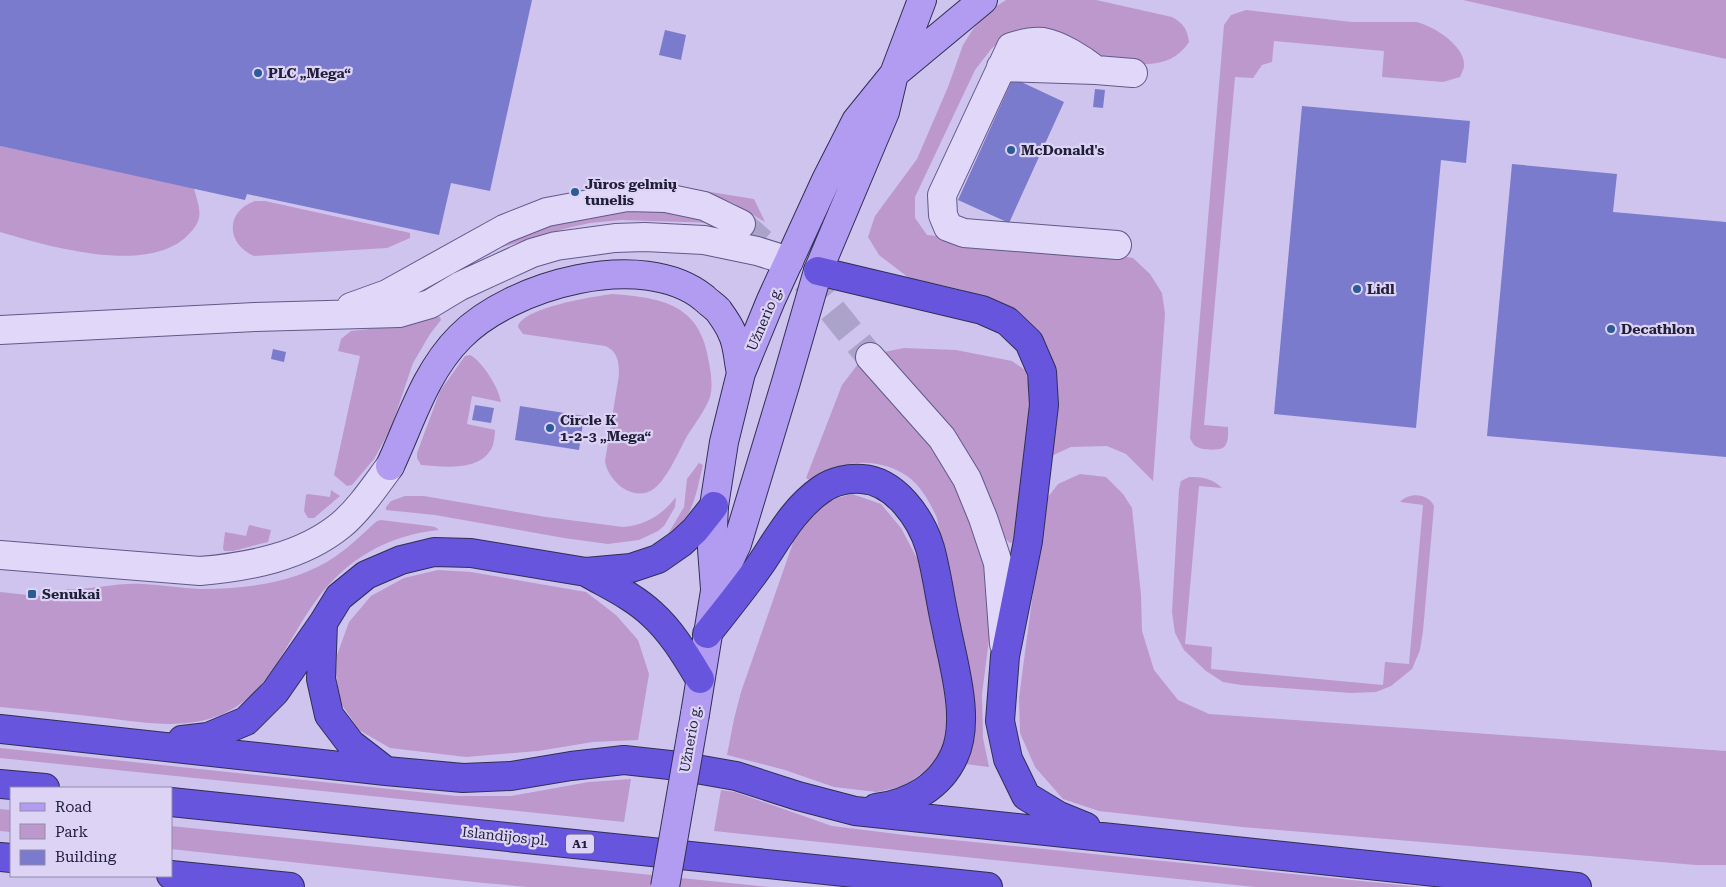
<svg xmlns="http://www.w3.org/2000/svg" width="1726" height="887" font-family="'Roboto Serif',serif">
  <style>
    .green { fill: #bc98cc }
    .building { fill: #7a7bcc }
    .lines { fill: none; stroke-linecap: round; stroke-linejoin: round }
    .minor-tunnel { stroke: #aca3ca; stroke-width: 28; stroke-dasharray: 28 14; stroke-linecap: butt }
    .minor-casing { stroke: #5f5a89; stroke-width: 30 }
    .major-casing { stroke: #302f57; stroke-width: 30 }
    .highway-casing { stroke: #302f57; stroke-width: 30 }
    .minor { stroke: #e0d7f9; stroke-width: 28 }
    .major { stroke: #b29cf1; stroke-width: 28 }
    .highway { stroke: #6755dd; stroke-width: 28 }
    .major-bridge-casing { stroke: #302f57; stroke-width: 30; stroke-linecap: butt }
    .major-bridge { stroke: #b29cf1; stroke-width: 28 }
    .poi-dot { fill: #2b5b98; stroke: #ddd4f5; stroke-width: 2 }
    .labels { text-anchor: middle; stroke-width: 4.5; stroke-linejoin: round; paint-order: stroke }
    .shield { fill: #ddd4f5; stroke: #595571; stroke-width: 1 }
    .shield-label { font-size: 12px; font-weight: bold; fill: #201e39 }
    .poi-label { font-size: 14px; font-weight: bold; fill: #201e39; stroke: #ddd4f5; text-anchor: start }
    .street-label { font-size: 14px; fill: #201e39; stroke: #ddd4f5 }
  </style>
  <rect width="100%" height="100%" fill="#cfc4ee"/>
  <path class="green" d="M1006,0H1096L1172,17C1184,24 1187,29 1189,42C1178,59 1161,65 1141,64L1002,40L992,48L975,70L915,197V218L927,235L1086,251L1133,258L1150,274L1162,293L1165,314L1153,481L1126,454L1107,446L1071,447L1047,458L1053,407L988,299L959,289L909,278L879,255L868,237L875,216L917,159L948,87L963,45L973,29L992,9Z
    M1463,0H1726V59Z
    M1246,10L1352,22H1417C1433,26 1466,46 1464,66C1464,69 1461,74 1460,77L1443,82L1382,77L1384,51L1274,41L1272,62L1262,65L1253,78L1235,77L1204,425L1228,427C1228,433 1229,442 1224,447C1220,451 1202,450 1197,447C1193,445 1192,442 1190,438L1224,25L1231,15Z
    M0,146L194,188C196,197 201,209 199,218C197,226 191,232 186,237C144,275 48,246 0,232Z
    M704,191L754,199L765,222L733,203Z
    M255,201H265L406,232L410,233V238L387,248L254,256C226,244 225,211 255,201Z
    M642,209H665L715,223L621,220L590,223L567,228L496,249C540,221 592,215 642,209Z
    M613,294C664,298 701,305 709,363C711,373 713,387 710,397C706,409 694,425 687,436C679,451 668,477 655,488C635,504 608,482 605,461L619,375C619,363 618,351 605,346L523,334L518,327C521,308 595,296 613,294Z
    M437,316L440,317L441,320L430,334L413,363L391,428L374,459L352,485L347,486L334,475L360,356L338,351L341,339L351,331L406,325Z
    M904,348L956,350L1012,361L1025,370L1030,388L1029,414L1015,541L1010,543C997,533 995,510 989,495C966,440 922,396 884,352Z
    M470,355C482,361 499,388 501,402L472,396L467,424L495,430C495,435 494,441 493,445C483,472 444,467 421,465L417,458V453L440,391L465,356Z
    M858,364L919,427L935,448L975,518L992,586V616L982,694L983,738L989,767L965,764L970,695L937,518C924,489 910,470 877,464C865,462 854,462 842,466C831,469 821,476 811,481L806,478L842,385Z
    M699,463L703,465C696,493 694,518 668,537V534L684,507L687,479Z
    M1080,474L1106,477L1123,494L1132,508L1141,595L1142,631L1154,670L1178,700L1209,714L1726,751V865H1696L1242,827L1099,811L1063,799L1035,767L1020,733L1019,698L1045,501L1058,484Z
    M1189,477C1202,477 1212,478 1222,488L1199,486L1185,644L1212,647L1211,669L1383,685L1385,662L1409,664L1423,505L1400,502C1409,492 1428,493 1434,506L1423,631L1420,650L1412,669L1391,686L1376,692L1351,693L1241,685L1223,682L1206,671L1184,650L1175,633L1172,612L1179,489L1181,481Z
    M331,490L340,496L314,518H308L304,511L306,495L308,494L330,497Z
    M852,494L881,504L901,528L919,562L947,700L948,725L942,750L931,767L904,786L877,792L834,787L785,770L727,755L734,719L741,692L795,537L814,511L829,500Z
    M405,496H424L546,517L623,527C646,525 662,515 676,497L675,507L664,526L658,531L639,540L608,544L564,538L435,515L386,510V507L391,501Z
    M381,520L429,526L435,527L439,530C387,535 345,560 315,602C283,646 268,700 212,718C178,729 140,722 106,718C71,714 35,710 0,707V592L65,599L67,589C92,590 118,582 143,584C162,585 181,588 200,589C246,589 298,583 336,556C351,546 363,533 377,521Z
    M249,525L271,530L268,542L233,551H224L223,548L225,532L246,536Z
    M438,570L471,572L586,592L616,615L638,640L649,674L638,740L593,742L538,751L466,757L390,748L359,730L340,702L336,673L337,655L349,622L371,596L404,578Z
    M0,748L456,796H511L589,782L631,779L624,822L0,758Z
    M721,790L735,792L832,826L913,836L1421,887H1255L714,831Z
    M0,809L11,810V832L0,831Z
    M171,826L770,887H528L484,883L171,849Z"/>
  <path class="building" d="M0,0H532L490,191L451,183L439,235L247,194L245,200L0,146Z
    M665,30L686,35L681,60L659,55Z
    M1013,78L1064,102L1009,223L958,200Z
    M1095,89L1105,90L1103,108L1093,107Z
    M1302,106L1470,121L1466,163L1441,160L1416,428L1274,414Z
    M1512,164L1617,174L1613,212L1726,222V457L1487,436Z
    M273,349L286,352L284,362L271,359Z
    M475,405L494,408L491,423L472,420Z
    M520,406L584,416L579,450L515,440Z"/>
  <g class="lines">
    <path class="minor-tunnel" d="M741,224L815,289L870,357"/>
    <g class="minor-casing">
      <path id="minor" d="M1001,67L1096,70L1133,73
        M1096,70C1082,59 1060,45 1043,42C1033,41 1020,44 1011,47L942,195L943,215L948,227L964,233L1117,245
        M351,307L387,294L504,229L547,212L627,197L666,198L704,206L741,224
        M0,330L255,317L399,313L430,304L460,286L532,253L556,246L615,238L645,237L704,240L757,251L789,261
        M870,357L942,438L967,479L983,518L998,563L1004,644
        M0,555L200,571C248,567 302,557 341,525C360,509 375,486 390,466"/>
    </g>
    <g class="major-casing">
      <path id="major" d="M390,466C411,421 425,372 460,337C511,285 642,248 704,298C708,302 714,306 718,310C723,317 729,325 732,333C738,344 738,361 741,373
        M715,589L712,549L714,506L724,442L741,373L771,300L826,180L856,121L894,74L983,0
        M695,714L715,591L737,544L786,382L818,271L885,112L894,74L922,0"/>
    </g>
    <g class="highway-casing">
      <path id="highway" d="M818,271L982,310L1007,321L1029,342L1042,372L1044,405L1028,541L1005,656L1000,721L1008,759L1026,796L1059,816L1086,827
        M586,572C608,585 633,596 652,614C672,632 686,656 700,679
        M323,623L321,679L329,715L351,744L386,771
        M707,634C725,611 744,588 760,565C779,537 794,508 822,489C833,481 849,478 862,479C895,481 921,518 930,548C937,573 940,600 946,626C953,663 971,720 954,756C940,787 909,804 876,808
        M0,729L386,771L463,778L511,776L571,766L624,760L679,766L736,776L798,796L855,811L1577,887
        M182,740L208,737L246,721L275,692L323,623L339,597L366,575L401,560L434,552L471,553L586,572L631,568L658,559L681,543L695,530L714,506
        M0,784L45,788
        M171,802L988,887
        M0,857L11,858
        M171,875L290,887"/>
    </g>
    <use href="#minor" class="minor"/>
    <use href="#major" class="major"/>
    <use href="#highway" class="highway"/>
    <g class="major-bridge-casing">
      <path id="major-bridge" d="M665,887L695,714"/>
    </g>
    <use href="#major-bridge" class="major-bridge"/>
  </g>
  <g class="poi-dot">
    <circle cx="258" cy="73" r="5"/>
    <circle cx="1011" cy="150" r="5"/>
    <circle cx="575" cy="192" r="5"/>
    <circle cx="1357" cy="289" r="5"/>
    <circle cx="1611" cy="329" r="5"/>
    <circle cx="550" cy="428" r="5"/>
    <rect x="27" y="589" width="10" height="10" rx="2.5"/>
  </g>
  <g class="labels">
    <rect class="shield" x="566" y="834.5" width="28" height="19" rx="4"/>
    <g class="shield-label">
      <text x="580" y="848">A1</text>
    </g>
    <g class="poi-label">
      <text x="268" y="78">PLC „Mega“</text>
      <text x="1021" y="155">McDonald's</text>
      <text x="585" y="189">Jūros gelmių<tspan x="585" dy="16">tunelis</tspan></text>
      <text x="1367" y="294">Lidl</text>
      <text x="1621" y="334">Decathlon</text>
      <text x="560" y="425">Circle K<tspan x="560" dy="16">1-2-3 „Mega“</tspan></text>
      <text x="42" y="599">Senukai</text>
    </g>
    <g class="street-label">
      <text transform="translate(764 319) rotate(-67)" y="5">Užnerio g.</text>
      <text transform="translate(690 739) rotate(-80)" y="5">Užnerio g.</text>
      <text transform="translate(505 836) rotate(6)" y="5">Islandijos pl.</text>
    </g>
  </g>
  <rect x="10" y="787" width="162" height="90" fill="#ddd4f5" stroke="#918baa"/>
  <rect x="20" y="803" width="25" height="8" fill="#b29cf1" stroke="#918baa"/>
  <text x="55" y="812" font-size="15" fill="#201e39">Road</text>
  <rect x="20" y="824" width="25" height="15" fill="#bc98cc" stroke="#918baa"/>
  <text x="55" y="837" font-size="15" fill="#201e39">Park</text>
  <rect x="20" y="850" width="25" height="15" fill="#7a7bcc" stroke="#918baa"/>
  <text x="55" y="862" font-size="15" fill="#201e39">Building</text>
</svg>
